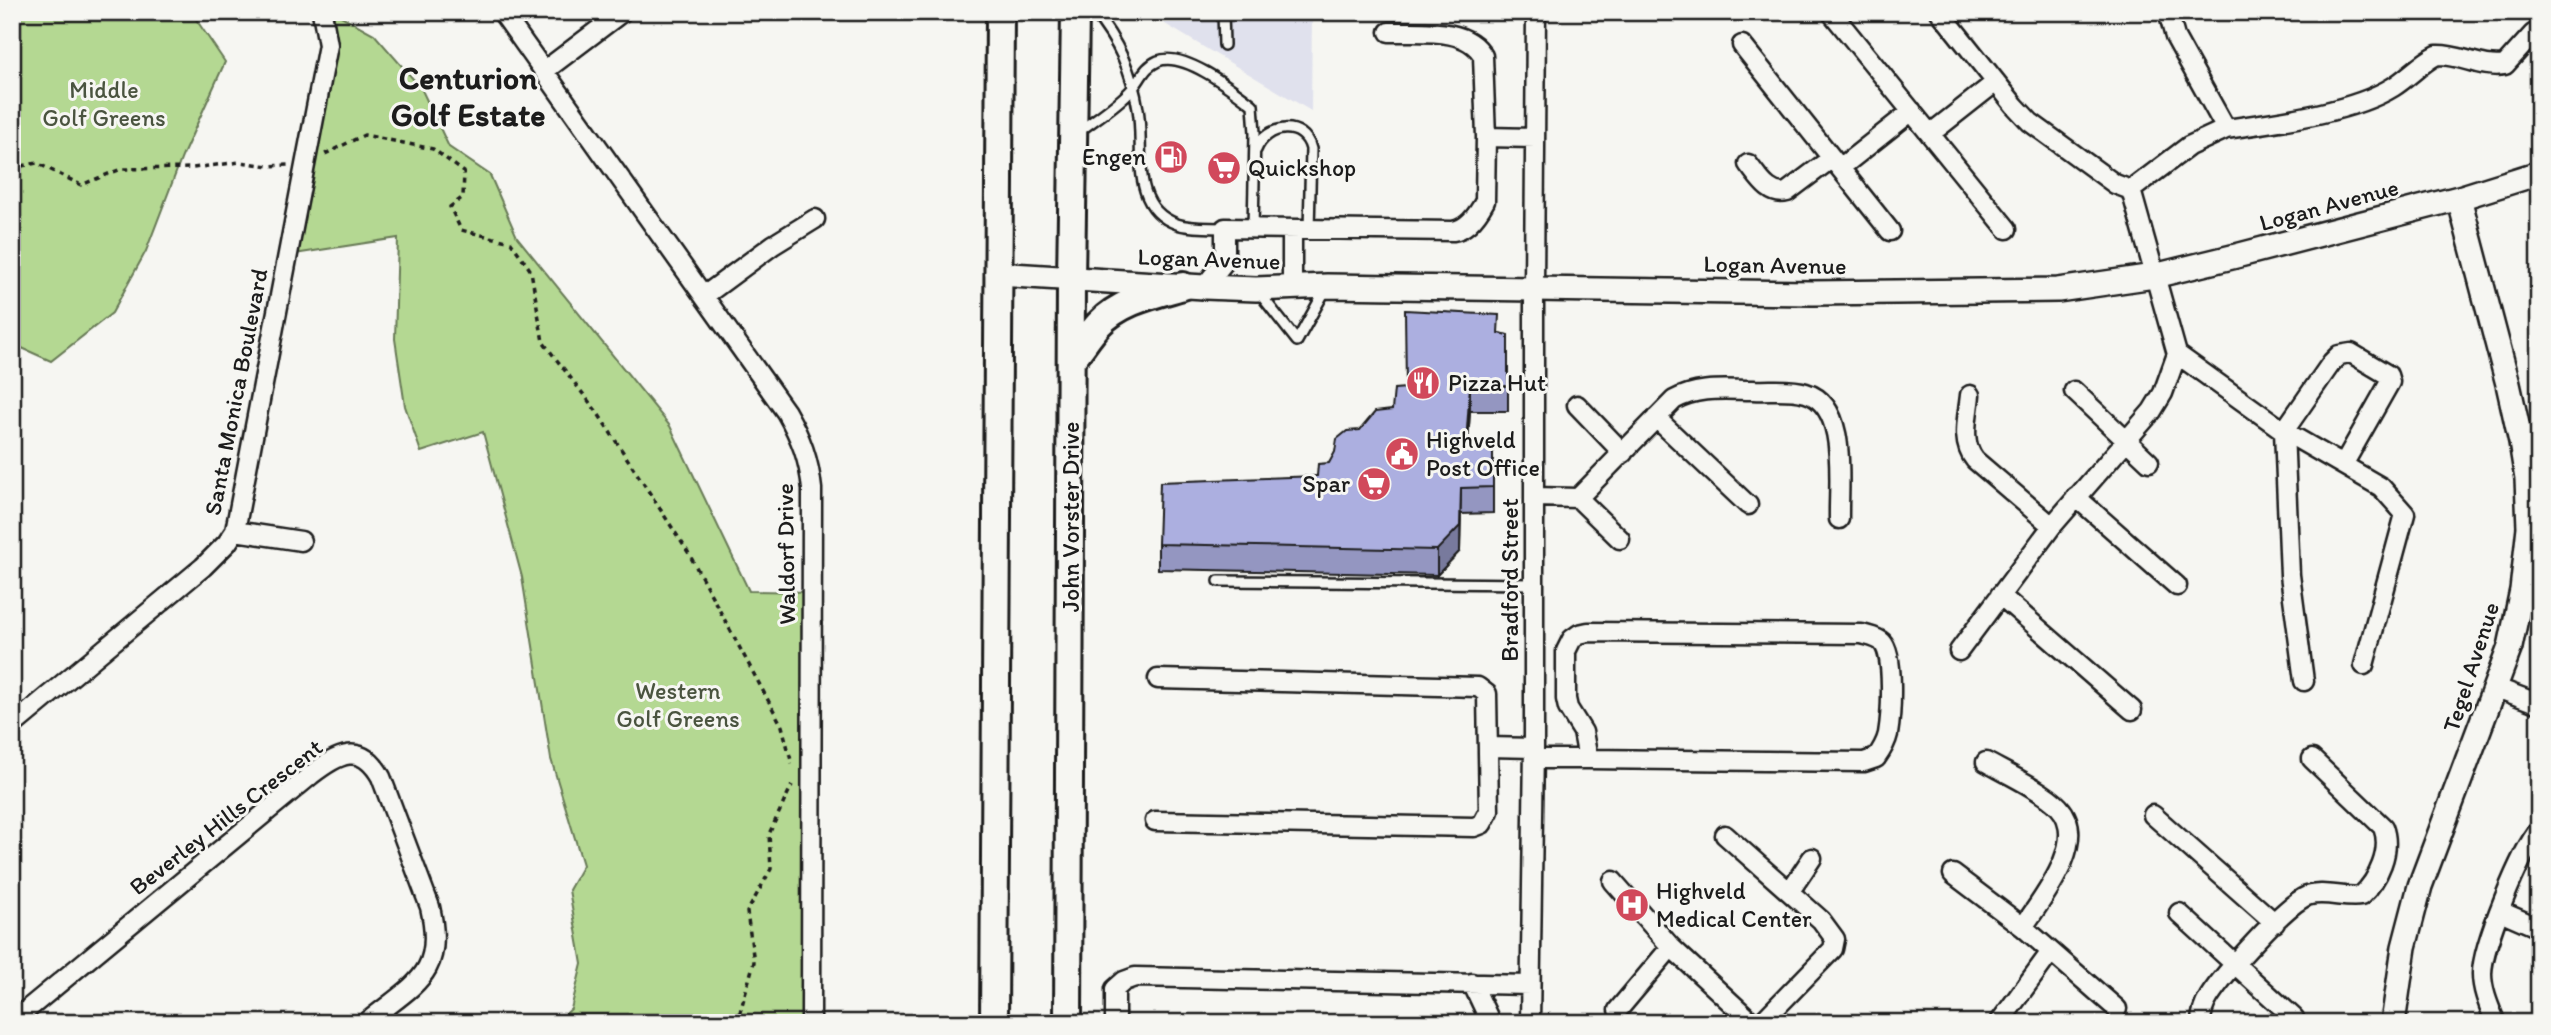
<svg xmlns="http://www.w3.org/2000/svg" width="2551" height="1035" font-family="Itim,sans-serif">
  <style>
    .built { fill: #e0e1ed }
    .green { fill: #b4d892; stroke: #687a57; stroke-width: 2 }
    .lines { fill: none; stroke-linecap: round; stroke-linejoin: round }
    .service-casing { stroke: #1c1c1c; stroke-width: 14 }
    .minor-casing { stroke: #1c1c1c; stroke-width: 23 }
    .tertiary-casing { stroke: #1c1c1c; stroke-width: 28 }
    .secondary-casing { stroke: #1c1c1c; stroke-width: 32 }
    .path { stroke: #1c1c1c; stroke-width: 3.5; stroke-dasharray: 5 5; stroke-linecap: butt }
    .service { stroke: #f6f6f2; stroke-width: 9 }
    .minor { stroke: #f6f6f2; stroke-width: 18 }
    .tertiary { stroke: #f6f6f2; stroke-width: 23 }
    .secondary { stroke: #f6f6f2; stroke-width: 26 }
    .wall { fill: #9496c1; stroke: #1c1c1c; stroke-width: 2 }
    .shaded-wall { fill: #787a9d; stroke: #1c1c1c; stroke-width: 2 }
    .building { fill: #acafe0; stroke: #1c1c1c; stroke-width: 2 }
    .labels { text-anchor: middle; stroke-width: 6; stroke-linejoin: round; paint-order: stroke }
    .park-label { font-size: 24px; fill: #4a543f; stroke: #f6f6f2 }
    .poi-label { font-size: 24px; fill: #1c1c1c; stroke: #f6f6f2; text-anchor: start }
    .street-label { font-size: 24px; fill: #1c1c1c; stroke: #f6f6f2 }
    .district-label { font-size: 32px; font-weight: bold; fill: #1c1c1c; stroke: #f6f6f2 }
  </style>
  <rect width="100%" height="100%" fill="#f6f6f2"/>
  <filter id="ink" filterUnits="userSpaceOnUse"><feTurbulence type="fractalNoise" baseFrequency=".0143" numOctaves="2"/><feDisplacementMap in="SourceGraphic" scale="14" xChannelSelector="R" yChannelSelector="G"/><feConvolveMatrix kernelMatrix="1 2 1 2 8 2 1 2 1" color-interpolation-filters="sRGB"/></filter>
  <g filter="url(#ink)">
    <path class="built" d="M1145,12H1312L1311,111Z"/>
    <path class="green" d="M12,12H191L225,62L182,157L146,251L112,313L51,361L22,348L12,358Z
      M322,12H334L374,34L421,88L449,147L490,175L517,237L670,426L749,591L812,592L811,1023H556L571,1009L582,964L569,890L583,865L551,759L522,577L483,432L421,452L405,406L395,339L398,238L288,255L328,45Z"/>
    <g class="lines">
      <g class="service-casing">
        <path id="service" d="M1094,12C1118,41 1132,71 1138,109C1145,148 1128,207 1177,224C1191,229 1210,227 1225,228
          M1223,12L1224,45
          M1077,133C1095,119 1118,105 1132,89C1141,79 1144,67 1158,61C1184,51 1232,89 1253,105L1255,133L1253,229
          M1256,150C1266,124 1304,120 1311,149L1309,230
          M1257,290L1297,341L1327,287
          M1219,581L1535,584"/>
      </g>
      <g class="minor-casing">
        <path id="minor" d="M502,12L786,412C801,438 809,460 812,489L811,1023
          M1831,12L2007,229
          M1940,12L2015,106L2030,122L2115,184L2131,190
          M2168,12L2175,37L2226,129C2275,122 2351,113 2393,87C2409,77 2421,63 2437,55C2460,54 2482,69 2505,65L2533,34
          M1742,45L1890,231
          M544,71L622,12
          M1930,134L1996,82
          M1486,137L1535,138
          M1748,164C1758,176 1769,197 1787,192L1832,158
          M1840,168L1912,111
          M2131,190L2189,146L2226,129
          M1292,230V288
          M1204,287L1225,261V228L1453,231C1468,229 1478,214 1485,201L1486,137L1483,56C1467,26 1418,33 1389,32
          M704,296L773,245L815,219
          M2177,354L2284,431L2381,487L2405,514L2364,665
          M2074,391L2149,462
          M1970,395C1968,416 1960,442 1975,460L2052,526
          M1577,405L1623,453
          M1656,418L1748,505
          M2521,442L2539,441
          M1535,497L1578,498L1674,400C1699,386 1726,390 1753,390C1769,391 1791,388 1806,393C1849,406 1838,483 1839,519
          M2076,497L2177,586
          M1578,498L1620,539
          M235,531L301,541
          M2000,595L2132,710
          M1588,632L1862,634C1868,636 1877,637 1882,642C1895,655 1891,716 1888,734C1886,743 1881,751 1876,758L1864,762L1588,759L1583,732L1568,708L1566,699V651L1572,639L1579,634Z
          M1959,651L2052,526L2152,411L2163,393L2177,354L2131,190
          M2304,681L2290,575L2284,431L2332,362L2339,355L2351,353L2388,375L2390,382L2343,465
          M2497,688L2539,704
          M12,726L203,567L227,543L235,531L328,45L322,12
          M1489,747L1534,748
          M1534,759H1588
          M1986,762C2006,773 2044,791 2059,807C2090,840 2042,899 2023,927
          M2153,815L2275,923
          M1155,821L1474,827L1482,824L1489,811L1487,694L1478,687L1158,679
          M1725,835L1821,920L1835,939L1833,949L1761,1023
          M1953,874L2023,927L2117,1009
          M1613,881L1671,947L1753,1023
          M1790,891L1812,858
          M2500,911L2539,928
          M2179,913L2294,1018
          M1472,983L1491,1023
          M1618,1010L1671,947
          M2495,1021C2489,1006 2482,990 2482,974C2482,946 2521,851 2539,830
          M12,1022L311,775C338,754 361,741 381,777L430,907C446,976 413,984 366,1023
          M1115,1023V989L1124,981L1135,977L1530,985
          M1530,1023L1534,748V289L1536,12
          M1999,1023L2050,953
          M2201,1023C2201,1014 2204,1005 2209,997C2223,975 2285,905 2307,896C2324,890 2344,899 2361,896C2378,880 2392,851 2383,827L2312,759"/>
      </g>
      <g class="tertiary-casing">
        <path id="tertiary" d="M997,274L1204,287L1256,289L1327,286L1813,293L2058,290L2154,276L2236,256L2459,198L2539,173
          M2393,1023L2404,947L2420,886L2510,647L2522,590L2529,527L2527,479L2521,442L2508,384L2459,198"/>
      </g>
      <g class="secondary-casing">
        <path id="secondary" d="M1072,359C1081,348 1089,335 1099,324C1121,301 1152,295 1183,286
          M994,1023L1000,12
          M1068,1023L1071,280L1075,12"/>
      </g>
      <path class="path" d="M325,154L364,135L433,149L464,172L463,197L450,207L461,230L511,242L531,271L543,342L597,412L688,552L782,726L792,764
        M12,168L37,163L81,185L121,169L193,168L240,162L269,166L288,165
        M737,1023L754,962L747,912L771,869L769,834L792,785"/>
      <use href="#service" class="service"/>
      <use href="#minor" class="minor"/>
      <use href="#tertiary" class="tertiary"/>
      <use href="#secondary" class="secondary"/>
    </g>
    <path class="wall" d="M1499,333L1508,335V411H1470L1468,443L1493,444V513L1461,514L1460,551L1437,575L1158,569V544L1317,476L1360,430L1392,410L1406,388Z"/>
    <path class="shaded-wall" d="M1470,386V411L1466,469V443Z
      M1461,488L1460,551L1437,575V550Z"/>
    <path class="building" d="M1405,310L1499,315L1498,333L1508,335V386H1470L1466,443L1493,444V487L1461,488L1460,526L1437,550L1158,544L1160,482L1317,476L1318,464L1329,463L1335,452L1337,439L1347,431L1360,430L1375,412L1392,410L1394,389L1406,388Z"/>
  </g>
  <defs>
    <g id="fuel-disc" transform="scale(1.75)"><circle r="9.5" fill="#d1495b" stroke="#f6f6f2"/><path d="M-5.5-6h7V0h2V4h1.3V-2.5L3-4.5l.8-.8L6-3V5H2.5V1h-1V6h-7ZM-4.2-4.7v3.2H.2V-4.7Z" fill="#fff"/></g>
    <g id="supermarket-disc" transform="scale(1.75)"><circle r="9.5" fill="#d1495b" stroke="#f6f6f2"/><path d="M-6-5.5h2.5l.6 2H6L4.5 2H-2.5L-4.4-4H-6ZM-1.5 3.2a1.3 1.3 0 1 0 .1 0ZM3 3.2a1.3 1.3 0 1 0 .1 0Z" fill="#fff"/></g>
    <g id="restaurant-disc" transform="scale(1.75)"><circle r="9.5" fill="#d1495b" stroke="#f6f6f2"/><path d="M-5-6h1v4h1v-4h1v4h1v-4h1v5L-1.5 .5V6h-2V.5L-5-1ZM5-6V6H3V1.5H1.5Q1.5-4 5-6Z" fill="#fff"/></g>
    <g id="civic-disc" transform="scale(1.75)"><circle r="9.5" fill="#d1495b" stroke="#f6f6f2"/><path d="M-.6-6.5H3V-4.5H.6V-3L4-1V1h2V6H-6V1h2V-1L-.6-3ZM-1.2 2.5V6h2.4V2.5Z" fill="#fff"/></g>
    <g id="hospital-disc" transform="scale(1.75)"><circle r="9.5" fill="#d1495b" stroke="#f6f6f2"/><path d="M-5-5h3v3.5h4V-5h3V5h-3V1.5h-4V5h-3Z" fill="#fff"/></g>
  </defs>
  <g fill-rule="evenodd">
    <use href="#fuel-disc" x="1171" y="157"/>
    <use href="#supermarket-disc" x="1224" y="168"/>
    <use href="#restaurant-disc" x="1423" y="383"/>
    <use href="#civic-disc" x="1402" y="454"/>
    <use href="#supermarket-disc" x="1374" y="484"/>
    <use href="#hospital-disc" x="1632" y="905"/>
  </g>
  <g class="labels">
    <g class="park-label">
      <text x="104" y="98">Middle<tspan x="104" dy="28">Golf Greens</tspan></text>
      <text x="678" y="699">Western<tspan x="678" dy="28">Golf Greens</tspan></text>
    </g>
    <g class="poi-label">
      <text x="1146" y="165" text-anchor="end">Engen</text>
      <text x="1248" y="176">Quickshop</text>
      <text x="1448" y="391">Pizza Hut</text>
      <text x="1426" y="448">Highveld<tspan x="1426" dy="28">Post Office</tspan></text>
      <text x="1350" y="492" text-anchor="end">Spar</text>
      <text x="1656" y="899">Highveld<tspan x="1656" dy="28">Medical Center</tspan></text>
    </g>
    <g class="street-label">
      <text transform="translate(2329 205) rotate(-15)" y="8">Logan Avenue</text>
      <text transform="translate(1209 259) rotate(2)" y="8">Logan Avenue</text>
      <text transform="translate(1775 265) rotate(1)" y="8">Logan Avenue</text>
      <text transform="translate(236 392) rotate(-79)" y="8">Santa Monica Boulevard</text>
      <text transform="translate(1071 517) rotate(-90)" y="8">John Vorster Drive</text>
      <text transform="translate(786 554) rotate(-91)" y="8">Waldorf Drive</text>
      <text transform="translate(1510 580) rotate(-90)" y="8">Bradford Street</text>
      <text transform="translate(2471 667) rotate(-72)" y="8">Tegel Avenue</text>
      <text transform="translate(226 817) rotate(-38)" y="8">Beverley Hills Crescent</text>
    </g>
    <g class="district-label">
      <text x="468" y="89">Centurion<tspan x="468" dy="37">Golf Estate</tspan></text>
    </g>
  </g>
  <rect width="2551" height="1035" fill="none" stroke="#f6f6f2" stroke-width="42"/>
  <rect x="21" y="21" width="2509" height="993" fill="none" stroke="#1c1c1c" stroke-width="2.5" filter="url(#ink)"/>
</svg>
